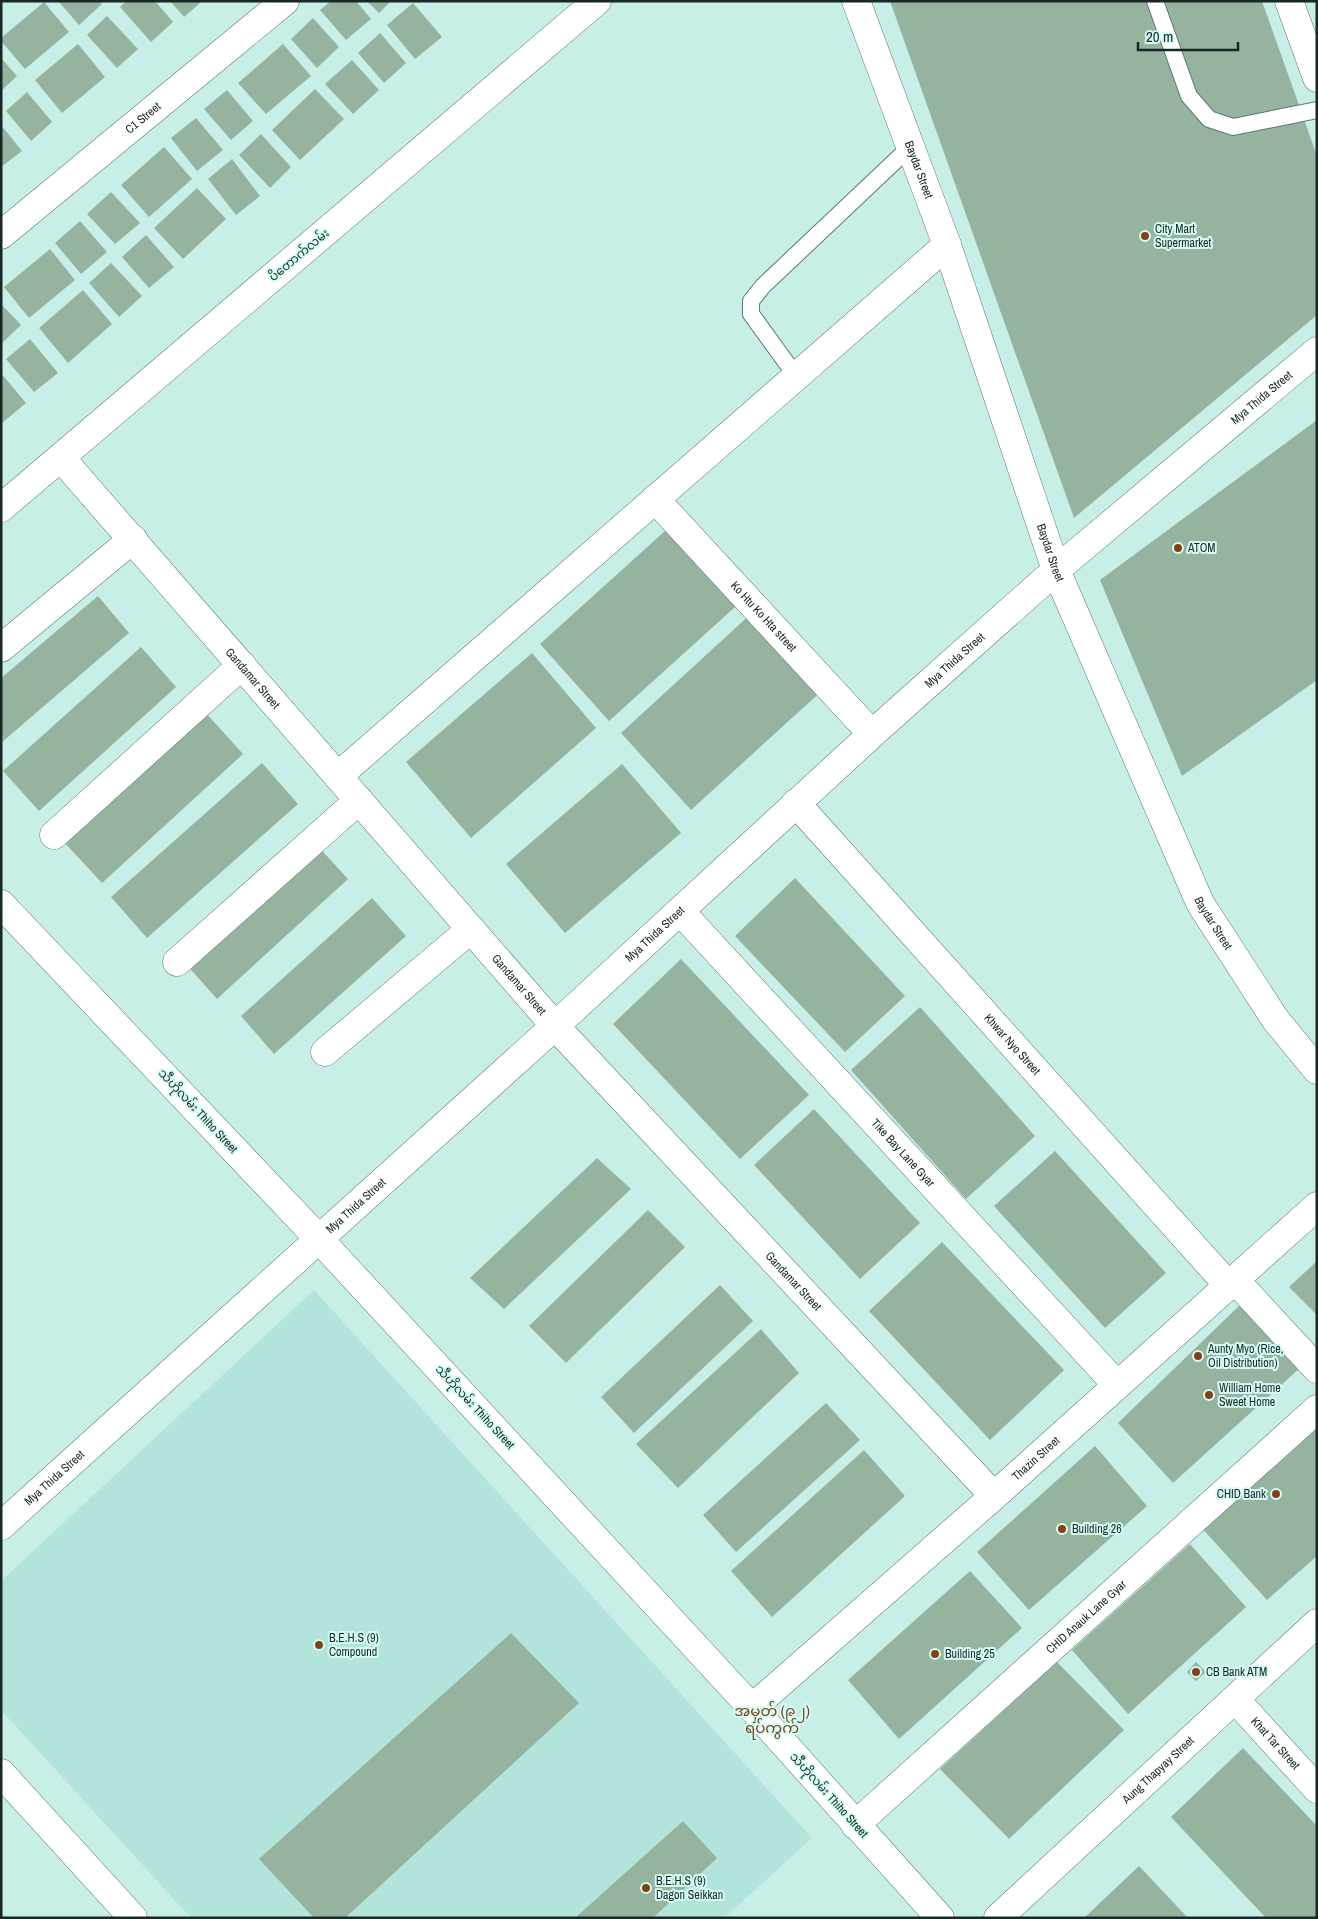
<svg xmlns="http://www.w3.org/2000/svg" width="1318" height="1919" font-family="'Archivo Narrow','Noto Sans Myanmar',sans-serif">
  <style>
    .built { fill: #b3e4db }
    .building { fill: #96b3a0 }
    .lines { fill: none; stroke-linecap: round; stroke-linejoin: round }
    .service-casing { stroke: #577a74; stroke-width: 18 }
    .minor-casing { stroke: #577a74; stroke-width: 29 }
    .tertiary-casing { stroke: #577a74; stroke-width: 29 }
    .service { stroke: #fff; stroke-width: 16 }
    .minor { stroke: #fff; stroke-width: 28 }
    .tertiary { stroke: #fff; stroke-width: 28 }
    .poi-dot { fill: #854016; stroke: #d5fcf5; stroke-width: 2 }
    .labels { text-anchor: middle; stroke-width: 4; stroke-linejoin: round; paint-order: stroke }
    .street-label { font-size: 12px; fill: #192825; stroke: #d5fcf5 }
    .poi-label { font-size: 12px; fill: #192825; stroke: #d5fcf5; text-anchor: start }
    .quarter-label { font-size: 15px; fill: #7e3f1a; stroke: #d5fcf5 }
  </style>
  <rect width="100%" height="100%" fill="#c8efe7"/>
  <path class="built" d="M314,1290L812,1838L724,1918H191L1,1710V1581Z"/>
  <path class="building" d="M58,1H99L102,4L79,25Z
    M126,1H155L173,22L151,42L120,7Z
    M170,1H199L200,3L184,17Z
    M331,1H356L371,19L346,40L320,10Z
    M367,1H391L379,13Z
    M890,1H1262L1317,156V315L1074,518Z
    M44,2L69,32L25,69L1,41V38Z
    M413,3L442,37L415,59L387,25Z
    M107,16L138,49L117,68L87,35Z
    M313,18L339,47L317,68L291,39Z
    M380,33L406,63L384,83L358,53Z
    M78,44L105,77L62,113L35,80Z
    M283,44L311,76L266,114L238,83Z
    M1,58L17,76L1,91Z
    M352,60L379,90L353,114L325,84Z
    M315,89L344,119L300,160L272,130Z
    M227,90L253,121L231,140L204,109Z
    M27,92L52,122L31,141L6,111Z
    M196,118L223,150L197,171L171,138Z
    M1,125L22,151L1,167Z
    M261,134L291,167L270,188L239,155Z
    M164,147L192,179L149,217L121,185Z
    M232,159L260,196L236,215L208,179Z
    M197,188L226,219L183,259L154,228Z
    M111,192L140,223L115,244L87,214Z
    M80,221L107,252L81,274L55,243Z
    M146,235L174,267L149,288L122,257Z
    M50,249L75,280L29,318L4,287Z
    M111,263L142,296L119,317L89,283Z
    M83,290L112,324L68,363L39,328Z
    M1,304L21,325L1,344Z
    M30,339L58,373L34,392L6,359Z
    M1,373L26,403L2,423L1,422Z
    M1317,420V680L1182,776L1100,580Z
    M676,521L745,598L609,721L540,644Z
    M98,596L129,633L1,743V678Z
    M754,611L825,688L691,810L621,733Z
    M141,647L176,687L39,811L3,771Z
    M532,653L596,728L471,838L406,762Z
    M205,712L243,754L102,883L63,841Z
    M262,763L298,804L147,938L111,897Z
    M622,764L681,833L565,933L506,864Z
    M316,844L348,879L217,999L185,963Z
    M795,878L905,996L845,1052L735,936Z
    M372,898L406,936L274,1054L241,1016Z
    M681,959L809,1095L740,1159L613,1024Z
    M920,1007L1035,1136L966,1199L851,1070Z
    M814,1109L920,1223L860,1279L754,1165Z
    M1055,1151L1166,1273L1105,1328L994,1206Z
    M597,1158L631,1189L504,1309L470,1278Z
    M648,1210L685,1247L566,1363L529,1326Z
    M942,1242L1064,1370L990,1440L869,1311Z
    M1317,1261V1315L1289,1287Z
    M720,1285L753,1321L634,1433L601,1397Z
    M1242,1303L1301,1367L1173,1483L1118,1423Z
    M761,1329L799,1373L678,1488L636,1444Z
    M826,1403L860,1440L736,1552L703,1515Z
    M1317,1422V1556L1267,1600L1200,1526Z
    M1095,1446L1147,1506L1029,1610L977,1552Z
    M864,1450L905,1496L772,1617L731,1571Z
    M1190,1544L1246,1607L1128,1714L1072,1650Z
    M970,1571L1022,1628L899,1739L848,1680Z
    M511,1633L579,1703L345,1918H314L259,1859Z
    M1057,1662L1124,1730L1009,1839L940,1769Z
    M1196,1662L1206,1672L1196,1681L1187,1672Z
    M1243,1748L1317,1826V1918H1266L1171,1817Z
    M683,1821L717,1858L653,1918H575Z
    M1139,1866L1188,1918H1084Z"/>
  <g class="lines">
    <g class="service-casing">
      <path id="service" d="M1155,1L1189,96L1209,119L1233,127L1317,110
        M796,376L751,314V301L763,286L910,147"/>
    </g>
    <g class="minor-casing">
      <g id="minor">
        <path id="s1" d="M856,1L947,245L1056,570L1200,903L1275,1019L1317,1070"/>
        <path id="s2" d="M1,235L285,1"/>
        <path id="s3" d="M61,458L555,1026L994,1496"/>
        <path id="s4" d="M655,499L872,734"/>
        <path d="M1,508L597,1"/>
        <path d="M1,648L133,539"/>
        <path d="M338,776L947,245"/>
        <path id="s5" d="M796,803L1228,1285"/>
        <path d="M54,835L242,665"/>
        <path d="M1,904L319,1239L752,1708L940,1918"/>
        <path id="s6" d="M680,911L1117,1385"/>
        <path d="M177,962L359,800"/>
        <path d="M325,1052L471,929"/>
        <path d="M1235,1280L1317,1369"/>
        <path id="s7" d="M1,1526L555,1026L872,734L1056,570L1317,351"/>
        <path id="s8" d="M1235,1699L1317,1789"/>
        <path id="s9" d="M752,1708L994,1496L1317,1206"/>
        <path d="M1,1773L133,1918"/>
        <path id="s10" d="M855,1825L1317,1409"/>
        <path id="s11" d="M998,1918L1317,1623"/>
      </g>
    </g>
    <g class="tertiary-casing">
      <path id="tertiary" d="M1289,1L1317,78"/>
    </g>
    <use href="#service" class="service"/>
    <use href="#minor" class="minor"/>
    <use href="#tertiary" class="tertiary"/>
  </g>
  <g class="poi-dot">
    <circle cx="1145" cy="236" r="5"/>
    <circle cx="1178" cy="548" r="5"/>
    <circle cx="1198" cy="1356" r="5"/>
    <circle cx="1209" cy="1395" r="5"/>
    <circle cx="1276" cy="1494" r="5"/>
    <circle cx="1062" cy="1529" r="5"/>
    <circle cx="319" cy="1645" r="5"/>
    <circle cx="935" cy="1654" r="5"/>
    <circle cx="1196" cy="1672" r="5"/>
    <circle cx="646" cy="1888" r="5"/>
  </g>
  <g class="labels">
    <g class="street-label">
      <text dy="4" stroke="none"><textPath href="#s2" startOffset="184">C1 Street</textPath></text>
      <text dy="4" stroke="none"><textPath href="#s1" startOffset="180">Baydar Street</textPath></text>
      <text transform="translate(299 255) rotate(-40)" y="4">ပိတောက်လမ်း</text>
      <text dy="4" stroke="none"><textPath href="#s7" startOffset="1692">Mya Thida Street</textPath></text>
      <text dy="4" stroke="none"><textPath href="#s1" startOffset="585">Baydar Street</textPath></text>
      <text dy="4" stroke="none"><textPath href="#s4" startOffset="160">Ko Htu Ko Hta street</textPath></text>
      <text dy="4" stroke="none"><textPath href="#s7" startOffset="1288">Mya Thida Street</textPath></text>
      <text dy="4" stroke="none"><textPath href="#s3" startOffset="292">Gandamar Street</textPath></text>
      <text dy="4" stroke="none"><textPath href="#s1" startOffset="990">Baydar Street</textPath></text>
      <text dy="4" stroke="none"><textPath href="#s7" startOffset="882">Mya Thida Street</textPath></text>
      <text dy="4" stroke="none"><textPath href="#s3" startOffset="698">Gandamar Street</textPath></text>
      <text dy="4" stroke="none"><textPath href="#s5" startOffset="324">Khwar Nyo Street</textPath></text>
      <text transform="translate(198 1111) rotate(47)" y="4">သီဟိုလမ်း Thiho Street</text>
      <text dy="4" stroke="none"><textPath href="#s6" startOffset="329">Tike Bay Lane Gyar</textPath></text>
      <text dy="4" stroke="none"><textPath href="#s7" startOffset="478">Mya Thida Street</textPath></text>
      <text dy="4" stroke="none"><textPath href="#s3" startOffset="1102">Gandamar Street</textPath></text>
      <text transform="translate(475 1407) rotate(47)" y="4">သီဟိုလမ်း Thiho Street</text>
      <text dy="4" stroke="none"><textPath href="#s9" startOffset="378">Thazin Street</textPath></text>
      <text dy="4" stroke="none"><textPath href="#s7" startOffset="72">Mya Thida Street</textPath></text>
      <text dy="4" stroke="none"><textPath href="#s10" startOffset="311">CHID Anauk Lane Gyar</textPath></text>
      <text dy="4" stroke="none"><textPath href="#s8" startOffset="60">Khat Tar Street</textPath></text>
      <text dy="4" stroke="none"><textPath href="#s11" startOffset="218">Aung Thapyay Street</textPath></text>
      <text transform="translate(829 1795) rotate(48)" y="4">သီဟိုလမ်း Thiho Street</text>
    </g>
    <g class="poi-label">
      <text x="1155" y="233">City Mart<tspan x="1155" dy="14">Supermarket</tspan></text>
      <text x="1188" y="552">ATOM</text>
      <text x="1208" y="1353">Aunty Myo (Rice,<tspan x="1208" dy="14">Oil Distribution)</tspan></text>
      <text x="1219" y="1392">William Home<tspan x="1219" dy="14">Sweet Home</tspan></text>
      <text x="1266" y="1498" text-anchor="end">CHID Bank</text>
      <text x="1072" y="1533">Building 26</text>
      <text x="329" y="1642">B.E.H.S (9)<tspan x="329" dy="14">Compound</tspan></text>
      <text x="945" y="1658">Building 25</text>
      <text x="1206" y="1676">CB Bank ATM</text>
      <text x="656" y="1885">B.E.H.S (9)<tspan x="656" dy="14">Dagon Seikkan</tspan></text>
    </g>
    <g class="quarter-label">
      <text x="772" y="1716">အမှတ် (၉၂)<tspan x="772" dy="17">ရပ်ကွက်</tspan></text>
    </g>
  </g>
  <rect width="1318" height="1919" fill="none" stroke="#192825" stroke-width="5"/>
  <path d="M1138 42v8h100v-8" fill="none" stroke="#192825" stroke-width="2.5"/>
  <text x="1146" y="42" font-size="15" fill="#192825" stroke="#d5fcf5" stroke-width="4" paint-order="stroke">20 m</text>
</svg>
